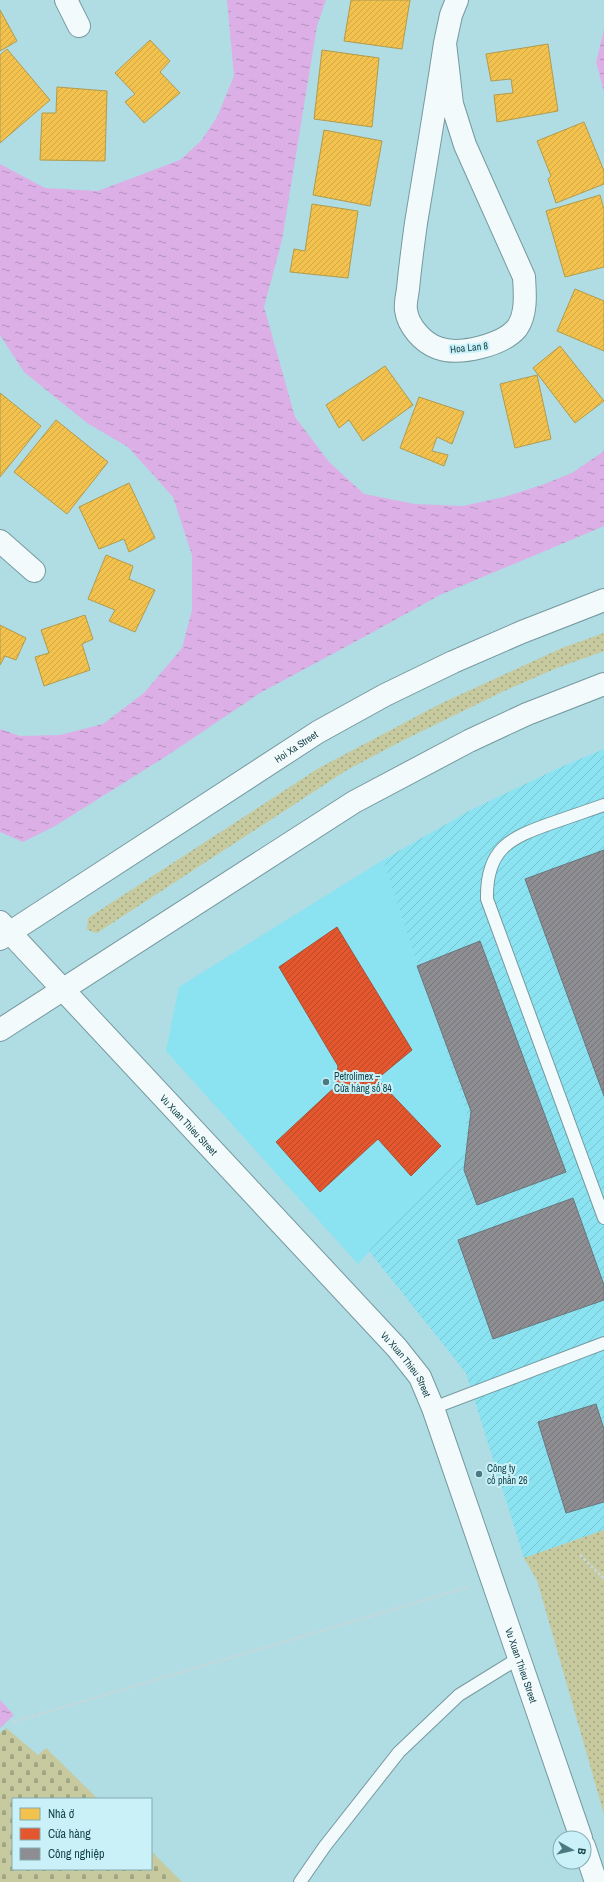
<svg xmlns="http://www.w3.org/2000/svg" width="604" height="1882" font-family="'Archivo Narrow',sans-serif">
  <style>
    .built { fill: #8be2f1 }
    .industrial { fill: url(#industrial-furrows) }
    .grass { fill: url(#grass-dots) }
    .cemetery { fill: url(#cemetery-stones) }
    .water { fill: url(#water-ripples) }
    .homes { fill: url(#homes-hatch); stroke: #b09c4d }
    .shops { fill: url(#shops-hatch); stroke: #a65137 }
    .industry { fill: url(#industry-hatch); stroke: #69777d }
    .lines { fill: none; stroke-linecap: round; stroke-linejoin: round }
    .lane-casing { stroke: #75999f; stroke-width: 14 }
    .street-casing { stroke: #75999f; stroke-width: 24 }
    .secondary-casing { stroke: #75999f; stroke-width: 24 }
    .path { stroke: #c8d7d9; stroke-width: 2.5; stroke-dasharray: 3 2; stroke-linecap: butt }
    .lane { stroke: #f3fafb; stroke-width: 12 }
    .street { stroke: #f3fafb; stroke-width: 22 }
    .secondary { stroke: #f3fafb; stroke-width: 22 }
    .poi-dot { fill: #4b7981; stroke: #caf1f8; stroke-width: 1.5 }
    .labels { text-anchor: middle; stroke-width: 4; stroke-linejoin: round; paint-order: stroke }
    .street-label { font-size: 10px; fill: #15444b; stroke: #caf1f8 }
    .poi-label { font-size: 10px; fill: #15444b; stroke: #caf1f8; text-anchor: start }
  </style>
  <defs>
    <pattern id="industrial-furrows" width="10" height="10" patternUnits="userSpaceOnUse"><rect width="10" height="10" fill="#8be2f1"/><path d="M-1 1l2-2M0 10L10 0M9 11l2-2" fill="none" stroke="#77c3d0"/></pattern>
    <pattern id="grass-dots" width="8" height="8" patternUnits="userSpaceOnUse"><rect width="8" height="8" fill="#c7ca9e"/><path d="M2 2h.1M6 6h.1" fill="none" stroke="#a0a683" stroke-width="1.8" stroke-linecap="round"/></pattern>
    <pattern id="cemetery-stones" width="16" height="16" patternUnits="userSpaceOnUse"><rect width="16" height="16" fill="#c7ca9e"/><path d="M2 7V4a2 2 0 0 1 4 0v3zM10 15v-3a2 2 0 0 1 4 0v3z" fill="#a0a683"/></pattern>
    <pattern id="water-ripples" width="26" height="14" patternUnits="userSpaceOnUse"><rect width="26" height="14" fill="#dcb0e6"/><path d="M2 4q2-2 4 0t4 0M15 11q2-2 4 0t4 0" fill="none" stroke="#b191bc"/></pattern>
    <pattern id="homes-hatch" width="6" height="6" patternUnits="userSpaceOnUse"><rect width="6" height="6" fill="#f2c14e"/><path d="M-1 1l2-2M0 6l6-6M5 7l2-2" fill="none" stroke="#cfa746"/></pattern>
    <pattern id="shops-hatch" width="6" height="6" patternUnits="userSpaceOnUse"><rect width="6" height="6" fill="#e4572e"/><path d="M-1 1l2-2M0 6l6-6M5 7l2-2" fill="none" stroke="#b84a29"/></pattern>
    <pattern id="industry-hatch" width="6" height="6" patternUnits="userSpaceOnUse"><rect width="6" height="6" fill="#8d8d92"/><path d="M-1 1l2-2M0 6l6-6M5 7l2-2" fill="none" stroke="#727579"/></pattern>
  </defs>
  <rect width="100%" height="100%" fill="#b0dce4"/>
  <path class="built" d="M383,860L467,1114L465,1147L358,1264L166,1051L179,987Z"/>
  <path class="industrial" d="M604,749V1530L524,1558L466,1373L369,1251L465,1147L467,1114L383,860L471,810L561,767Z"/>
  <path class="grass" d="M604,633V651L557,668L504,691L400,742L347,770L97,933L90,931L87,929L88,918L319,768L440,704L562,648Z
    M604,1530V1814L537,1580L524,1558Z"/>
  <path class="cemetery" d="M6,1728L38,1755L46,1748L98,1799H13V1869H151V1851L182,1882H0V1733Z"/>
  <path class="water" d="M227,0H326L317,26L282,240L264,307L295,417L329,462L364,494L415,504L463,506L504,497L542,485L572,473L604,451V526L440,595L364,637L260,693L165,757L55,826L23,842L0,832V729L20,736L60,735L103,724L144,693L182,648L192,610V555L173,497L128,447L87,423L24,372L0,335V164L45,188L98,191L180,160L201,141L217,117L234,76Z
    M604,30V92L596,62Z
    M0,1700L14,1715L0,1728Z"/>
  <path class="homes" d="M351,0H410L402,49L344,41Z
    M0,10L17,41L0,51Z
    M150,40L170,61L160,72L180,93L144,123L125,102L135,94L115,73Z
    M548,44L558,111L497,122L494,95L513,93L511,79L491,81L486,54Z
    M7,49L50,100L0,143V55Z
    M322,50L379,58L372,127L314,119Z
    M57,87L107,91L105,161L40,160L42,113H56Z
    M584,122L604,171V184L556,203L548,179L551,176L537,141Z
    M324,130L382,141L370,206L313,195Z
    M600,195L604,209V267L565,277L546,211Z
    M312,204L358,211L348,278L290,272L294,249L305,251Z
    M575,289L604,301V351L557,331Z
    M560,346L604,401L575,423L533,368Z
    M385,366L413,405L363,441L349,420L339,428L326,405Z
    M537,375L551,439L515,448L500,384Z
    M0,393L41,426L0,477Z
    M419,397L464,412L452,444L437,437L432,451L448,455L444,466L400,448Z
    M56,420L108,462L67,514L14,472Z
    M129,483L155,538L129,552L124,539L99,549L79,507Z
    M106,555L133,566L129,579L155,590L135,632L109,621L115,610L88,599Z
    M85,615L93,639L82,644L90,670L44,686L35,657L49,653L41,630Z
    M0,625L26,638L16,660L5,656L0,665Z"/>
  <path class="shops" d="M337,927L412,1050L377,1079L441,1146L411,1176L378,1139L320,1192L276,1142L336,1086L338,1066L279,967Z"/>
  <path class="industry" d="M604,850V1096L525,879Z
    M480,941L566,1172L477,1205L464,1170L471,1111L417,966Z
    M573,1198L604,1285V1300L493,1339L458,1240Z
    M596,1404L604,1429V1502L566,1513L538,1422Z"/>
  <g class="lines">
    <g class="lane-casing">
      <path id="lane" d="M604,805C587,811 569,817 552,823C509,838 486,849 487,899L604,1218
        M433,1408L604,1343
        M300,1882L325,1846L399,1752L459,1695L519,1658"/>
    </g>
    <g class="street-casing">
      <path id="street" d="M66,0L79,26
        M445,43L452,104L465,145L524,277C525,293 527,314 517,328C503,345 459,356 438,348C423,343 408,326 406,310C405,304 407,296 408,289C410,267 413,245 416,223C426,163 436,103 445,43L451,15L457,0
        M0,541L34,571"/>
    </g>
    <g class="secondary-casing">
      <g id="secondary">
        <path id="s1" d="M0,922L397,1348L420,1377L433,1408L581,1838"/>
        <path id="s2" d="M0,939L318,732L385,695L453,662L522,632L604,600"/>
        <path d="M0,1030L354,802L469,741L527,714L604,684"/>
        <path d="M584,1846L596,1882"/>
      </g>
    </g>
    <path class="path" d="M580,1555L604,1579
      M13,1722L469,1587"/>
    <use href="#lane" class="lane"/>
    <use href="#street" class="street"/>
    <use href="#secondary" class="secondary"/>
  </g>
  <g class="poi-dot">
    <circle cx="326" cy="1082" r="4"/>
    <circle cx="479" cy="1474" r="4"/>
  </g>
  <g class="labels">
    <g class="street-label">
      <text transform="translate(469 347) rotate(-6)" y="4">Hoa Lan 8</text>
      <text dy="4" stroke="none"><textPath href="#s2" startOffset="353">Hoi Xa Street</textPath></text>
      <text dy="4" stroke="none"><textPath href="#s1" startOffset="277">Vu Xuan Thieu Street</textPath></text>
      <text dy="4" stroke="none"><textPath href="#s1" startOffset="601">Vu Xuan Thieu Street</textPath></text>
      <text dy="4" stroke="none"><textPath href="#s1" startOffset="925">Vu Xuan Thieu Street</textPath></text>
    </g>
    <g class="poi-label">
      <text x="334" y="1080">Petrolimex –<tspan x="334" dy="12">Cửa hàng số 84</tspan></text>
      <text x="487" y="1472">Công ty<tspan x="487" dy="12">cổ phần 26</tspan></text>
    </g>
  </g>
  <rect x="12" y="1798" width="140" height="72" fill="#caf1f8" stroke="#82acb3"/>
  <rect x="20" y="1808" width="20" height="12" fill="#f2c14e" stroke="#82acb3"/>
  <text x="48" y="1818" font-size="12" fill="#15444b">Nhà ở</text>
  <rect x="20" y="1828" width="20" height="12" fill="#e4572e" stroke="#82acb3"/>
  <text x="48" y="1838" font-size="12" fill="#15444b">Cửa hàng</text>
  <rect x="20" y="1848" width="20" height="12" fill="#8d8d92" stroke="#82acb3"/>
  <text x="48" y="1858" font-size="12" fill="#15444b">Công nghiệp</text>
  <g transform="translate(572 1850) rotate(98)"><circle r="19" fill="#caf1f8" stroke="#82acb3"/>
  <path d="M0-3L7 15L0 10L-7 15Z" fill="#4b7981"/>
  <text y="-6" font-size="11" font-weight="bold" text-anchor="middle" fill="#15444b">B</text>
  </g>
</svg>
